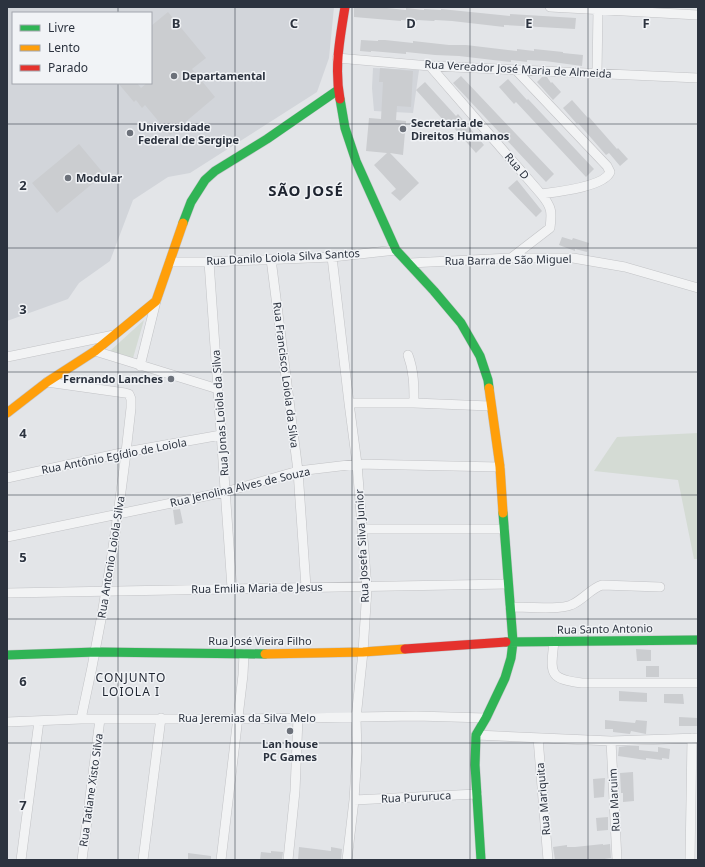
<svg xmlns="http://www.w3.org/2000/svg" width="705" height="867" font-family="'Noto Sans',sans-serif">
  <style>
    .built { fill: #d2d5da; fill-rule: evenodd }
    .green { fill: #d4dbd4 }
    .building { fill: #cbcdd0 }
    .lines { fill: none; stroke-linecap: round; stroke-linejoin: round }
    .street-casing { stroke: #c2c3c6; stroke-width: 10 }
    .fast-casing { stroke: #c2c3c6; stroke-width: 10 }
    .slow-casing { stroke: #c2c3c6; stroke-width: 10 }
    .jam-casing { stroke: #c2c3c6; stroke-width: 10 }
    .street { stroke: #f2f3f4; stroke-width: 9 }
    .fast { stroke: #30b455; stroke-width: 9 }
    .slow { stroke: #ff9f0a; stroke-width: 9 }
    .jam { stroke: #e5322d; stroke-width: 9 }
    .grid { fill: none; stroke: #2c333f; stroke-width: 1; stroke-opacity: 0.55 }
    .poi-dot { fill: #6c717a; stroke: #f1f3f6; stroke-width: 1.5 }
    .labels { text-anchor: middle; stroke-width: 3; stroke-linejoin: round; paint-order: stroke }
    .street-label { font-size: 11px; fill: #2c333f; stroke: #f1f3f6 }
    .poi-label { font-size: 11px; font-weight: bold; fill: #2c333f; stroke: #f1f3f6; text-anchor: start }
    .neighbourhood-label { font-size: 12px; letter-spacing: 1px; fill: #1e2430; stroke: #f1f3f6 }
    .district-label { font-size: 15px; font-weight: bold; letter-spacing: 1px; fill: #1e2430; stroke: #f1f3f6 }
    .grid-label { font-size: 13px; text-anchor: middle; font-weight: bold; fill: #2c333f; stroke: #f1f3f6; stroke-width: 3; stroke-linejoin: round; paint-order: stroke }
  </style>
  <rect width="100%" height="100%" fill="#e3e5e8"/>
  <path class="built" d="M7,7H334L329,58L317,92L190,173L168,177L133,200L110,261L79,283L68,299L7,321ZM13,13H151V83H13Z
    M373,68L419,70L413,113L374,111L372,88Z"/>
  <path class="green" d="M144,320L133,358L110,351Z
    M698,433V559H694L678,480L594,471L617,437Z"/>
  <path class="building" d="M354,7H377L406,10V8L424,10V9L441,10V9L510,16V14L576,18L575,29L504,25V27L452,21L435,20L434,21L417,20V21L401,20V21L354,17Z
    M168,12L206,58L192,69L215,97L170,135L145,105L142,108L136,100L134,102L118,83H137L141,88L147,83H151V26Z
    M361,40L378,41V40H385L413,43V41L449,45H466L517,51V49L534,51V49L563,52V53L583,55L582,66L545,61L527,60V62L511,60V62L459,56L435,55L406,52V54L371,51V52L360,51Z
    M380,68L413,71L411,107L397,106L396,120L406,121L403,155L390,153L419,183L400,201L391,193L396,189L374,165L387,153L366,151L369,118L381,119L383,82H379Z
    M461,76L554,174L546,182L453,83Z
    M542,77H547L551,83L552,82L561,92L553,100L537,82Z
    M508,79L527,100L528,99L594,169L586,177L516,102L514,104L499,87Z
    M425,82L456,116L458,114L484,145L476,153L447,120L445,122L416,90Z
    M572,100L588,118L589,117L617,149L618,148L628,159L620,166L609,153L606,155L578,123L577,124L563,108Z
    M79,144L104,174L57,213L32,183Z
    M517,180L542,211L536,217L508,188Z
    M562,237L572,240L573,238L589,243L587,252L575,249V251L559,245Z
    M180,509L183,523L175,525L173,510Z
    M636,649L651,650V661H637Z
    M646,666H659V677H646Z
    M619,691L647,693V702L619,701Z
    M664,694H683L684,704L664,703Z
    M679,717L698,718V726H679Z
    M605,720L635,723L636,720L647,721L646,734L631,731L630,734L613,732V729H605Z
    M627,746H639V750L658,752V747L670,749L669,759L662,758V760L646,758V760L618,756L619,747Z
    M633,772L634,801L623,802V793H621L620,773Z
    M605,778L604,797L594,798L593,779Z
    M608,817V830L597,831L596,818Z
    M603,844V845L610,844L611,858L598,860H555L553,847L567,845V847H575Z
    M299,847L331,851V847L342,849L341,860H298Z
    M271,851L283,852L282,860H260L261,852L271,853Z
    M188,853L211,856V860H188Z"/>
  <g class="lines">
    <g class="street-casing">
      <path id="street" d="M550,7L698,15
        M337,58L430,66L698,78
        M430,66L541,194C556,192 604,187 610,172L607,166L516,70
        M597,73L598,10
        M332,257L349,403L357,464L367,588L363,652L356,718L357,752L354,800L347,860
        M511,258L550,228C552,212 552,207 541,194
        M271,259L298,471L306,587
        M170,262H209L332,257L396,250
        M209,262L232,588
        M410,263L511,258H573L625,267L698,288
        M95,351L218,389
        M408,355C414,371 414,386 414,403
        M7,357L114,335
        M140,366L156,301
        M47,382L125,393L129,394L131,399V408C120,513 104,616 81,719
        M349,403H414L490,406
        M7,478L126,452L221,435
        M363,529H504
        M7,537L225,492L298,471L357,464L500,467
        M7,593L508,584
        M510,607C524,607 560,610 571,605C583,600 590,589 602,585L660,587
        M554,641C551,672 547,679 582,683H698
        M7,722L81,719H237L416,716L486,718
        M476,735L611,741L698,738
        M538,738L548,860
        M611,741L617,860
        M354,800L477,794
        M21,860L39,721
        M82,860L100,719
        M143,860L161,718
        M221,860L243,675L244,654
        M288,860L295,791L298,718
        M690,860L692,738"/>
    </g>
    <g class="fast-casing">
      <path id="fast" d="M340,99L345,128L356,161L396,250L434,291L461,323L480,356L488,380L489,388
        M183,223L191,202L205,180L215,171L267,139L338,90
        M506,642L698,640
        M7,655L96,652L265,654
        M481,860L475,765L476,735L486,718L505,678L511,658L513,642L503,513"/>
    </g>
    <g class="slow-casing">
      <path id="slow" d="M489,388L500,467L503,513
        M7,413L47,382L95,351L156,301L183,223
        M265,654L363,652L405,649"/>
    </g>
    <g class="jam-casing">
      <path id="jam" d="M340,99C334,68 340,38 345,7
        M405,649L506,642"/>
    </g>
    <use href="#street" class="street"/>
    <use href="#fast" class="fast"/>
    <use href="#slow" class="slow"/>
    <use href="#jam" class="jam"/>
  </g>
  <path class="grid" d="M118,7V13M235,7V860M352,7V860M470,7V860M588,7V860M118,83V860M7,124H698M7,248H698M7,372H698M7,495H698M7,619H698M7,743H698"/>
  <g class="poi-dot">
    <circle cx="174" cy="76" r="4"/>
    <circle cx="403" cy="129" r="4"/>
    <circle cx="130" cy="133" r="4"/>
    <circle cx="68" cy="178" r="4"/>
    <circle cx="171" cy="379" r="4"/>
    <circle cx="290" cy="731" r="4"/>
  </g>
  <g class="labels">
    <g class="street-label">
      <text transform="translate(518 69) rotate(3)" y="4">Rua Vereador José Maria de Almeida</text>
      <text transform="translate(517 166) rotate(49)" y="4">Rua D</text>
      <text transform="translate(283 257) rotate(-3)" y="4">Rua Danilo Loiola Silva Santos</text>
      <text transform="translate(508 260) rotate(-1)" y="4">Rua Barra de São Miguel</text>
      <text transform="translate(286 375) rotate(83)" y="4">Rua Francisco Loiola da Silva</text>
      <text transform="translate(220 413) rotate(-94)" y="4">Rua Jonas Loiola da Silva</text>
      <text transform="translate(114 456) rotate(-11)" y="4">Rua Antônio Egídio de Loiola</text>
      <text transform="translate(240 487) rotate(-13)" y="4">Rua Jenolina Alves de Souza</text>
      <text transform="translate(362 546) rotate(-93)" y="4">Rua Josefa Silva Junior</text>
      <text transform="translate(111 557) rotate(-81)" y="4">Rua Antonio Loiola Silva</text>
      <text transform="translate(257 588) rotate(-1)" y="4">Rua Emilia Maria de Jesus</text>
      <text transform="translate(605 629) rotate(-1)" y="4">Rua Santo Antonio</text>
      <text x="260" y="645">Rua José Vieira Filho</text>
      <text x="247" y="722">Rua Jeremias da Silva Melo</text>
      <text transform="translate(91 790) rotate(-82)" y="4">Rua Tatiane Xisto Silva</text>
      <text transform="translate(416 797) rotate(-3)" y="4">Rua Pururuca</text>
      <text transform="translate(543 799) rotate(-95)" y="4">Rua Mariquita</text>
      <text transform="translate(614 800) rotate(-93)" y="4">Rua Maruim</text>
    </g>
    <g class="poi-label">
      <text x="182" y="80">Departamental</text>
      <text x="411" y="127">Secretaria de<tspan x="411" dy="13">Direitos Humanos</tspan></text>
      <text x="138" y="131">Universidade<tspan x="138" dy="13">Federal de Sergipe</tspan></text>
      <text x="76" y="182">Modular</text>
      <text x="163" y="383" text-anchor="end">Fernando Lanches</text>
      <text x="290" y="748" text-anchor="middle">Lan house<tspan x="290" dy="13">PC Games</tspan></text>
    </g>
    <g class="neighbourhood-label">
      <text x="131" y="682">CONJUNTO<tspan x="131" dy="14">LOIOLA I</tspan></text>
    </g>
    <g class="district-label">
      <text x="306" y="196">SÃO JOSÉ</text>
    </g>
  </g>
  <g class="grid-label">
    <text x="176" y="28">B</text>
    <text x="294" y="28">C</text>
    <text x="411" y="28">D</text>
    <text x="529" y="28">E</text>
    <text x="646" y="28">F</text>
    <text x="23" y="190">2</text>
    <text x="23" y="314">3</text>
    <text x="23" y="438">4</text>
    <text x="23" y="562">5</text>
    <text x="23" y="686">6</text>
    <text x="23" y="810">7</text>
  </g>
  <rect width="705" height="867" fill="none" stroke="#2c333f" stroke-width="16"/>
  <rect x="12" y="12" width="140" height="72" fill="#f1f3f6" stroke="#a2a6ad"/>
  <rect x="20" y="25" width="20" height="6" fill="#30b455" stroke="#a2a6ad"/>
  <text x="48" y="32" font-size="12" fill="#2c333f">Livre</text>
  <rect x="20" y="45" width="20" height="6" fill="#ff9f0a" stroke="#a2a6ad"/>
  <text x="48" y="52" font-size="12" fill="#2c333f">Lento</text>
  <rect x="20" y="65" width="20" height="6" fill="#e5322d" stroke="#a2a6ad"/>
  <text x="48" y="72" font-size="12" fill="#2c333f">Parado</text>
</svg>
